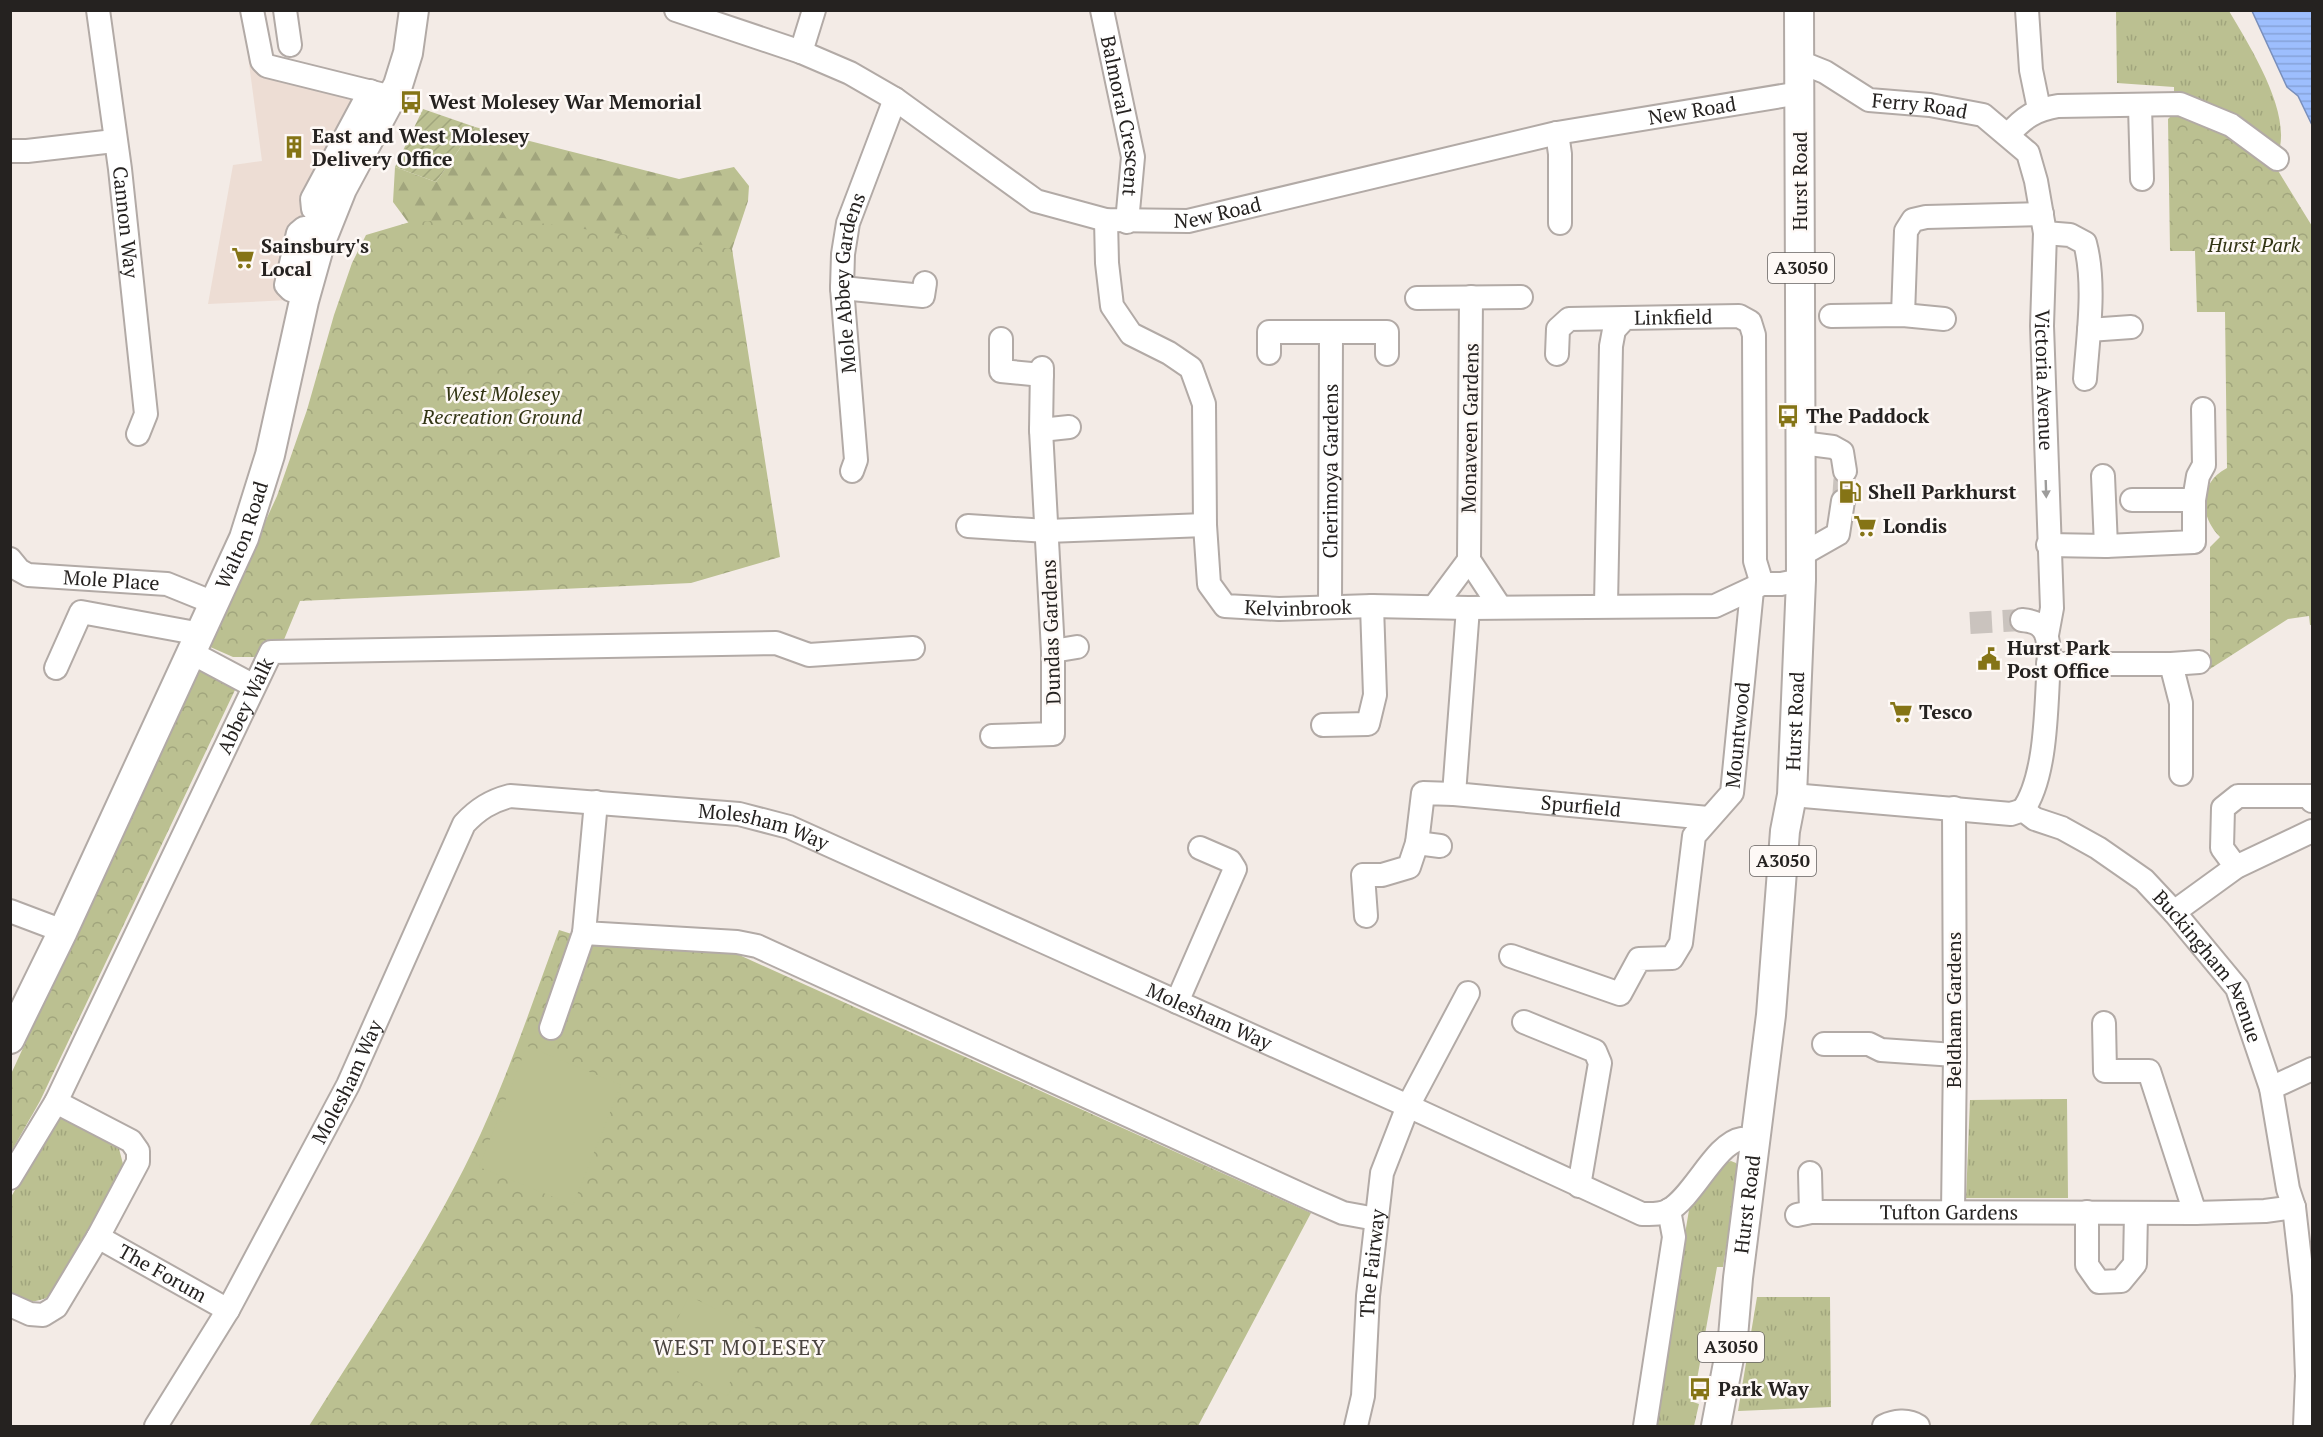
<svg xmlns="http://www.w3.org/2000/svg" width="2323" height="1437" font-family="'PT Serif',serif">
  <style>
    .built { fill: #edddd4 }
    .grass { fill: url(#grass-tufts) }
    .forest { fill: url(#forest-firs) }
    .park { fill: url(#park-crowns) }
    .garden { fill: url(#garden-furrows) }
    .pitch { fill: #bbc091 }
    .water { fill: url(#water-rules); stroke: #798fbb; stroke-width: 1.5 }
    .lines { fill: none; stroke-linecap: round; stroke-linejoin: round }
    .minor-tunnel { stroke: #cac3be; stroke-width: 22; stroke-dasharray: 22 11; stroke-linecap: butt }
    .minor-casing { stroke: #b2aaa6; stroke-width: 26 }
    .major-casing { stroke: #b2aaa6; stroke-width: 32 }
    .minor { stroke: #fff; stroke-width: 22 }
    .major { stroke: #fff; stroke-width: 28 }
    .oneway { fill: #9d9c9b }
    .labels { text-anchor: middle; stroke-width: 5; stroke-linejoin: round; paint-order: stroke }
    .shield { fill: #fef9f6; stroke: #666260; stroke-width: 1.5 }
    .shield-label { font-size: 18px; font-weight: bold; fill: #252220 }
    .poi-label { font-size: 20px; font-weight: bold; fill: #252220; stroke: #fef9f6; text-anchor: start }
    .street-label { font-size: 20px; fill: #252220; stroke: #fef9f6 }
    .park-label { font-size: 20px; font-style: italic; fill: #313413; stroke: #fef9f6 }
    .neighbourhood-label { font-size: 21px; letter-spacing: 1.5px; fill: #49433f; stroke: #fef9f6 }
  </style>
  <defs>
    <pattern id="grass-tufts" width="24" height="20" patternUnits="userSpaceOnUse" patternTransform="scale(1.5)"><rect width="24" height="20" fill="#bbc091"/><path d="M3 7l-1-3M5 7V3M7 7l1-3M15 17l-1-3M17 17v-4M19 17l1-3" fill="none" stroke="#a1a57d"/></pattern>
    <pattern id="forest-firs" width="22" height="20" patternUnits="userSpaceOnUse" patternTransform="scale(1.5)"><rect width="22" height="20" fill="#bbc091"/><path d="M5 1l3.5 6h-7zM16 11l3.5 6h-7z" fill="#a1a57d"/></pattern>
    <pattern id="park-crowns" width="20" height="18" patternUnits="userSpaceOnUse" patternTransform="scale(1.5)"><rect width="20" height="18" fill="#bbc091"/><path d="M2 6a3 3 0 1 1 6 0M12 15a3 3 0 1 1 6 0" fill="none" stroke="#a1a57d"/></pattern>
    <pattern id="garden-furrows" width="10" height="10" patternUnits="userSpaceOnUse" patternTransform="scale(1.5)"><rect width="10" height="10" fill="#bbc091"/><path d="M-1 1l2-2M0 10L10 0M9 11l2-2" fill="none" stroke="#a1a57d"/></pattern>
    <pattern id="water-rules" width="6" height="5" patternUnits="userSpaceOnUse" patternTransform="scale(1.5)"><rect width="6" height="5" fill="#9dbefd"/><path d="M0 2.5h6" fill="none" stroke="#87a3d9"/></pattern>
  </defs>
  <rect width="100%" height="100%" fill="#f3ebe6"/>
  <path class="built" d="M242,11H265L272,58L387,84L289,300L208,304L233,165L262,161Z"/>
  <path class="grass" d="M2116,11H2229C2249,45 2288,106 2280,147L2259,132L2174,94V87L2117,83Z
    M2067,1099L2068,1198H1966L1970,1100Z
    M64,1116L117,1141L123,1164V1177L50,1296C34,1304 25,1303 11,1294V1197L55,1119Z
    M1731,1161L1736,1163L1739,1168L1723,1267H1717L1693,1402L1699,1404L1694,1426H1653L1689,1210L1692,1202L1725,1163Z
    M1757,1297H1830L1831,1407L1738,1411Z"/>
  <path class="forest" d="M475,127L679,179L734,167L749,186L748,201L732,249L736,286L413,229L393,202L395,167L436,182Z"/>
  <path class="park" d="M2173,114L2192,118L2214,127L2277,169L2312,226V625H2310L2309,616L2288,619L2210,669V547L2220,537C2199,516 2198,483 2227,468L2225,312H2197L2195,251H2170L2168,119Z
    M503,218L732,249L780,557L691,583L300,601L283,642L264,641L255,657H233L208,646L277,496L307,410L334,315L352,263L366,235L410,222Z
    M204,670L230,681L235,690L40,1101L11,1152V1074L197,671Z
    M559,930L578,936L726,949L1311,1213L1198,1426H309C368,1331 434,1236 481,1133C511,1067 534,998 559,930Z"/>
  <path class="garden" d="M423,109L475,127L436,182L395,167Z"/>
  <path class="pitch" d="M527,1046L621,1085L573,1205L479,1167Z
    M689,1296L757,1329L727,1388L731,1390L727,1396L651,1358L654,1352L660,1354Z"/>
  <path class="water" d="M2252,11H2312V125L2298,96L2287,87Z"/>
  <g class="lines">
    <path class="minor-tunnel" d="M1843,501L1845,471
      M1970,623L2022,620"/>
    <g class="minor-casing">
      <g id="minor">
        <path id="s1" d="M98,10L120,169L146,414L138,434"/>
        <path d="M252,10L262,61L267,66L392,97"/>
        <path d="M285,10L290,45"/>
        <path id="s2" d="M676,10L801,52L850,73L895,99L1036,201L1106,220L1188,221L1557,133L1800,93"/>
        <path id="s3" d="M1102,10L1133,157L1127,222"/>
        <path d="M2027,10L2031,70L2039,109"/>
        <path d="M801,52L814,10"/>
        <path id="s4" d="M1800,62L1825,72L1869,100L1930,105L1983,115L2028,153L2036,181L2045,233L2042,326L2052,608L2047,635"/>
        <path d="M2140,106L2142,179"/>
        <path d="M1557,133L1560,154V223"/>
        <path d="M2008,135C2024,117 2035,110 2058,106L2180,104L2231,125L2277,159"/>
        <path d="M10,151H27L114,141"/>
        <path id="s5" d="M1106,220L1107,263L1112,306L1131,334L1169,353L1191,368L1204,404L1205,525L1209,584L1225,606L1279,609L1372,606L1468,608L1715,606L1762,584H1781L1801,580"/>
        <path d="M327,221L313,209L312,199L370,91"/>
        <path d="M2045,233L2070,235L2085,243C2096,284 2088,337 2085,379"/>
        <path d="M842,288L923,296L925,283"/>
        <path d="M306,294L291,290L286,285L298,233L304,228L324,231"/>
        <path d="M1471,297L1469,560L1500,607"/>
        <path d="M1417,298L1521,297"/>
        <path d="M1903,315L1906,231L1913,220L1926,217L2042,214"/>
        <path d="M1831,316L1903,315L1944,319"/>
        <path d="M2089,330L2131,327"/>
        <path d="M1001,339V371L1042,375"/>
        <path d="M1269,353V332H1387V354"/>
        <path d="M1557,354L1558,329L1569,319L1625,318"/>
        <path d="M1041,430L1069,427"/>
        <path d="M1802,443L1833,447L1842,452L1845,471"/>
        <path id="s6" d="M852,471L856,460L842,288L843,254L848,223L895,99"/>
        <path d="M2103,476L2106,546"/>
        <path d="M2132,500H2194"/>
        <path d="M968,526L1047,531L1205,525"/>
        <path d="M2048,545L2106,546L2194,542V500L2198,476L2204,465L2203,409"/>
        <path d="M1801,555L1838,534L1843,501"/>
        <path id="s7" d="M10,559L19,570L28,575L167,584L214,603"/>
        <path id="s8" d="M1606,605L1611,346L1614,330L1625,318L1739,316L1750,322L1754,335L1755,561L1762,584"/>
        <path id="s9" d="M1330,607L1331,333"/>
        <path d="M1434,607L1469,560"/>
        <path id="s10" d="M1468,608L1454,794L1708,818"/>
        <path d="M2022,620C2032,621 2040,623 2045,632C2051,644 2048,666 2048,678C2046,716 2045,779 2023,810"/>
        <path d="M1053,651L1077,647"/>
        <path d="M192,653L254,686"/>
        <path d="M2048,664H2171L2199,662"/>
        <path d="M2171,664L2181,703V774"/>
        <path d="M56,668L81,612L201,634"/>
        <path d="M1323,725L1368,724L1375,695L1372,606"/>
        <path d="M992,736L1053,734V651L1041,430L1042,368"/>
        <path id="s11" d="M1792,795L2011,814L2023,810L2035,819L2062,828L2098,848L2144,880L2174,912L2237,988L2271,1088L2288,1189L2294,1207L2304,1295L2307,1376L2305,1426"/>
        <path d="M596,802L584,933L737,942L757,946L1311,1199L1343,1213L1376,1219"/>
        <path d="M1417,843L1440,846"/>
        <path d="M2236,867L2222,848L2223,808L2238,796H2311L2312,801"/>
        <path d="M10,911L63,931"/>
        <path d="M2174,912L2236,867L2312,831"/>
        <path d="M1366,916L1363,875H1382L1409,867L1417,843L1423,793L1454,794"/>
        <path id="s12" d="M1511,956L1620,994L1639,959L1672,958L1681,943L1694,836L1732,793L1752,590"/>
        <path d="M1177,1002L1235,869L1230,861L1200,848"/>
        <path d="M1524,1022L1595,1051L1600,1063L1579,1186"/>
        <path d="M2104,1023L2105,1071H2149L2195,1213"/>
        <path d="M551,1028L584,933"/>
        <path d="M1824,1044H1869L1881,1050L1955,1055"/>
        <path d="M2271,1088L2312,1069"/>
        <path id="s13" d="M10,1178L56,1102L271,652L776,643L809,655L913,648"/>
        <path id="s14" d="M1811,1212L2195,1213L2265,1211L2294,1207"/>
        <path d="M1953,1212L1955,1055L1954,808"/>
        <path d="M2087,1212V1265L2099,1282L2121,1281L2135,1264L2136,1213"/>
        <path d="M1797,1215L1811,1212L1810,1173"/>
        <path id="s15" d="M98,1237L228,1310"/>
        <path d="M10,1305L30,1314L43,1315L56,1307L98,1237L138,1162V1151L131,1141L56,1102"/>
        <path id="s16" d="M156,1426L228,1310L348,1085L464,824C478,809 491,801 510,796L739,814L789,827L1408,1106L1642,1214C1651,1214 1661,1215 1669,1210C1693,1197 1716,1143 1741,1139C1746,1139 1751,1140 1755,1141"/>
        <path id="s17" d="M1356,1426L1363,1396L1368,1296L1382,1173L1408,1106L1468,993"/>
        <path d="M1645,1426L1674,1237L1669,1210"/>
        <path d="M1884,1426C1894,1421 1908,1419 1918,1426"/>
      </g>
    </g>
    <g class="major-casing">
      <g id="major">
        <path id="s18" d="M10,1039L63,931L244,538L270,455L304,301L320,244L342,189L398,85L408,53L414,10"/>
        <path id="s19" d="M1716,1426L1733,1337L1738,1278L1771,1015L1785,831L1792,795L1801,580L1799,10"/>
      </g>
    </g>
    <use href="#minor" class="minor"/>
    <use href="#major" class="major"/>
  </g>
  <defs><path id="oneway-solid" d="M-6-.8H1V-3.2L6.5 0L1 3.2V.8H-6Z" transform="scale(1.5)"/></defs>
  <use class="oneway" href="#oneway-solid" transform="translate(2046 489) rotate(88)"/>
  <defs>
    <g id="bus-bare" transform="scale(1.8)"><path d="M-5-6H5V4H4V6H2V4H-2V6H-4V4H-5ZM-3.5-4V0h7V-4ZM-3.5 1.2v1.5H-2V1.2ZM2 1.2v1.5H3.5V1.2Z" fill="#857416" stroke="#fef9f6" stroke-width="2.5" paint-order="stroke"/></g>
    <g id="building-bare" transform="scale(1.8)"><path d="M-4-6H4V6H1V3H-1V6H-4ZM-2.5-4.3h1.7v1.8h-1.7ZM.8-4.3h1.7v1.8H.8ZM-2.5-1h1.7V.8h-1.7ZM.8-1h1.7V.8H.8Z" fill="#857416" stroke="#fef9f6" stroke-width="2.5" paint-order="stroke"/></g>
    <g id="supermarket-bare" transform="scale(1.8)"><path d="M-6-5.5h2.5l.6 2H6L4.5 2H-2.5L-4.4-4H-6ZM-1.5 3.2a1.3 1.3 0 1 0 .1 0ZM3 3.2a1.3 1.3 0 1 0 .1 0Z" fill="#857416" stroke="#fef9f6" stroke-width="2.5" paint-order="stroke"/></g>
    <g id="fuel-bare" transform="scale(1.8)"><path d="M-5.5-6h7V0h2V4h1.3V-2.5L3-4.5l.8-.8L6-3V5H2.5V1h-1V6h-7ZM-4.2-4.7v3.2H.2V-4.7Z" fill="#857416" stroke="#fef9f6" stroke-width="2.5" paint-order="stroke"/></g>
    <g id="civic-bare" transform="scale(1.8)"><path d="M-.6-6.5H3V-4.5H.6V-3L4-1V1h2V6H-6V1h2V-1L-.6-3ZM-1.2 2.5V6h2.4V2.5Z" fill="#857416" stroke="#fef9f6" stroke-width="2.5" paint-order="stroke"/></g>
  </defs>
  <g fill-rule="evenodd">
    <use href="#bus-bare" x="411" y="102"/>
    <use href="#building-bare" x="294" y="147"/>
    <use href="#supermarket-bare" x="243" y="258"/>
    <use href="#bus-bare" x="1788" y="416"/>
    <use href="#fuel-bare" x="1850" y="492"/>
    <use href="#supermarket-bare" x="1865" y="526"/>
    <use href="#civic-bare" x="1989" y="659"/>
    <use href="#supermarket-bare" x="1901" y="712"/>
    <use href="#bus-bare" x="1700" y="1389"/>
  </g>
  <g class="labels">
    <g class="shield">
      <rect x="1768" y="253" width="66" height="30" rx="4.5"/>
      <rect x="1750" y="846" width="66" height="30" rx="4.5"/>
      <rect x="1698" y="1332" width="66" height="30" rx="4.5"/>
    </g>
    <g class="shield-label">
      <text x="1801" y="274">A3050</text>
      <text x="1783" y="867">A3050</text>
      <text x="1731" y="1353">A3050</text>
    </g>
    <g class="poi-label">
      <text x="429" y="109">West Molesey War Memorial</text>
      <text x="312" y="143">East and West Molesey<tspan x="312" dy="23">Delivery Office</tspan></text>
      <text x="261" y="253">Sainsbury's<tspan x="261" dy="23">Local</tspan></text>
      <text x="1806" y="423">The Paddock</text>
      <text x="1868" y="499">Shell Parkhurst</text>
      <text x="1883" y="533">Londis</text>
      <text x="2007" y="655">Hurst Park<tspan x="2007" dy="23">Post Office</tspan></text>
      <text x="1919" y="719">Tesco</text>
      <text x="1718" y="1396">Park Way</text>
    </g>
    <g class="street-label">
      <text dy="7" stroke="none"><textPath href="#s4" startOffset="130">Ferry Road</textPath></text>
      <text dy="7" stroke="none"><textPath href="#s2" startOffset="1082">New Road</textPath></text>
      <text dy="7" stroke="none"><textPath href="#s3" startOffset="108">Balmoral Crescent</textPath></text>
      <text transform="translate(1800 181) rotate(-90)" y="7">Hurst Road</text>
      <text dy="7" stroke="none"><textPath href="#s2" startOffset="596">New Road</textPath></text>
      <text dy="7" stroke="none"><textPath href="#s1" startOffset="214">Cannon Way</textPath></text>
      <text dy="7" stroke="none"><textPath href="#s6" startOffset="190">Mole Abbey Gardens</textPath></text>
      <text dy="7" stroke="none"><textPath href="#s8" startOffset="340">Linkfield</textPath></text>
      <text dy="7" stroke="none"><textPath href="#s4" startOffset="482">Victoria Avenue</textPath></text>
      <text transform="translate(1470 428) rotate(-89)" y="7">Monaveen Gardens</text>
      <text dy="7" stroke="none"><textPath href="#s9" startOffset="136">Cherimoya Gardens</textPath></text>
      <text dy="7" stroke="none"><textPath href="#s18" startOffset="555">Walton Road</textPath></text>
      <text dy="7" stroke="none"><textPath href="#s7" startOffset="108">Mole Place</textPath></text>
      <text dy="7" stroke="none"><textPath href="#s5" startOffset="508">Kelvinbrook</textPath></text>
      <text transform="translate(1051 632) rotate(-92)" y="7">Dundas Gardens</text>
      <text dy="7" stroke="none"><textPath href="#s13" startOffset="528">Abbey Walk</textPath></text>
      <text dy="7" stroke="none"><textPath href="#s19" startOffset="710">Hurst Road</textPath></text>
      <text dy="7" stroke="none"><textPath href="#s12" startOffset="429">Mountwood</textPath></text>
      <text dy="7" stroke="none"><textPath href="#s10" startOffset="314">Spurfield</textPath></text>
      <text dy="7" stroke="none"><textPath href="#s16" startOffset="988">Molesham Way</textPath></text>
      <text dy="7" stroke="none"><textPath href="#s11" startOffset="482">Buckingham Avenue</textPath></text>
      <text transform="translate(1954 1010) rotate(-90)" y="7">Beldham Gardens</text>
      <text dy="7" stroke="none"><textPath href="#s16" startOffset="1474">Molesham Way</textPath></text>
      <text dy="7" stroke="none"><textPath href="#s16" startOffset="394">Molesham Way</textPath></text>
      <text dy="7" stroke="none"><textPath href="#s19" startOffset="224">Hurst Road</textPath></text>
      <text dy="7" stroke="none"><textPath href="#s14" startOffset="138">Tufton Gardens</textPath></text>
      <text dy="7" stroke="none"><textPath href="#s17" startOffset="164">The Fairway</textPath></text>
      <text dy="7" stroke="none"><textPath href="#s15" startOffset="74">The Forum</textPath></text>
    </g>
    <g class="park-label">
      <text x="2254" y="252">Hurst Park</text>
      <text x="502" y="401">West Molesey<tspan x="502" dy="23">Recreation Ground</tspan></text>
    </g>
    <g class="neighbourhood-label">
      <text x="740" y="1355">WEST MOLESEY</text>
    </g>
  </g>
  <rect width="2323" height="1437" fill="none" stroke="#252220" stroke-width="24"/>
</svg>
